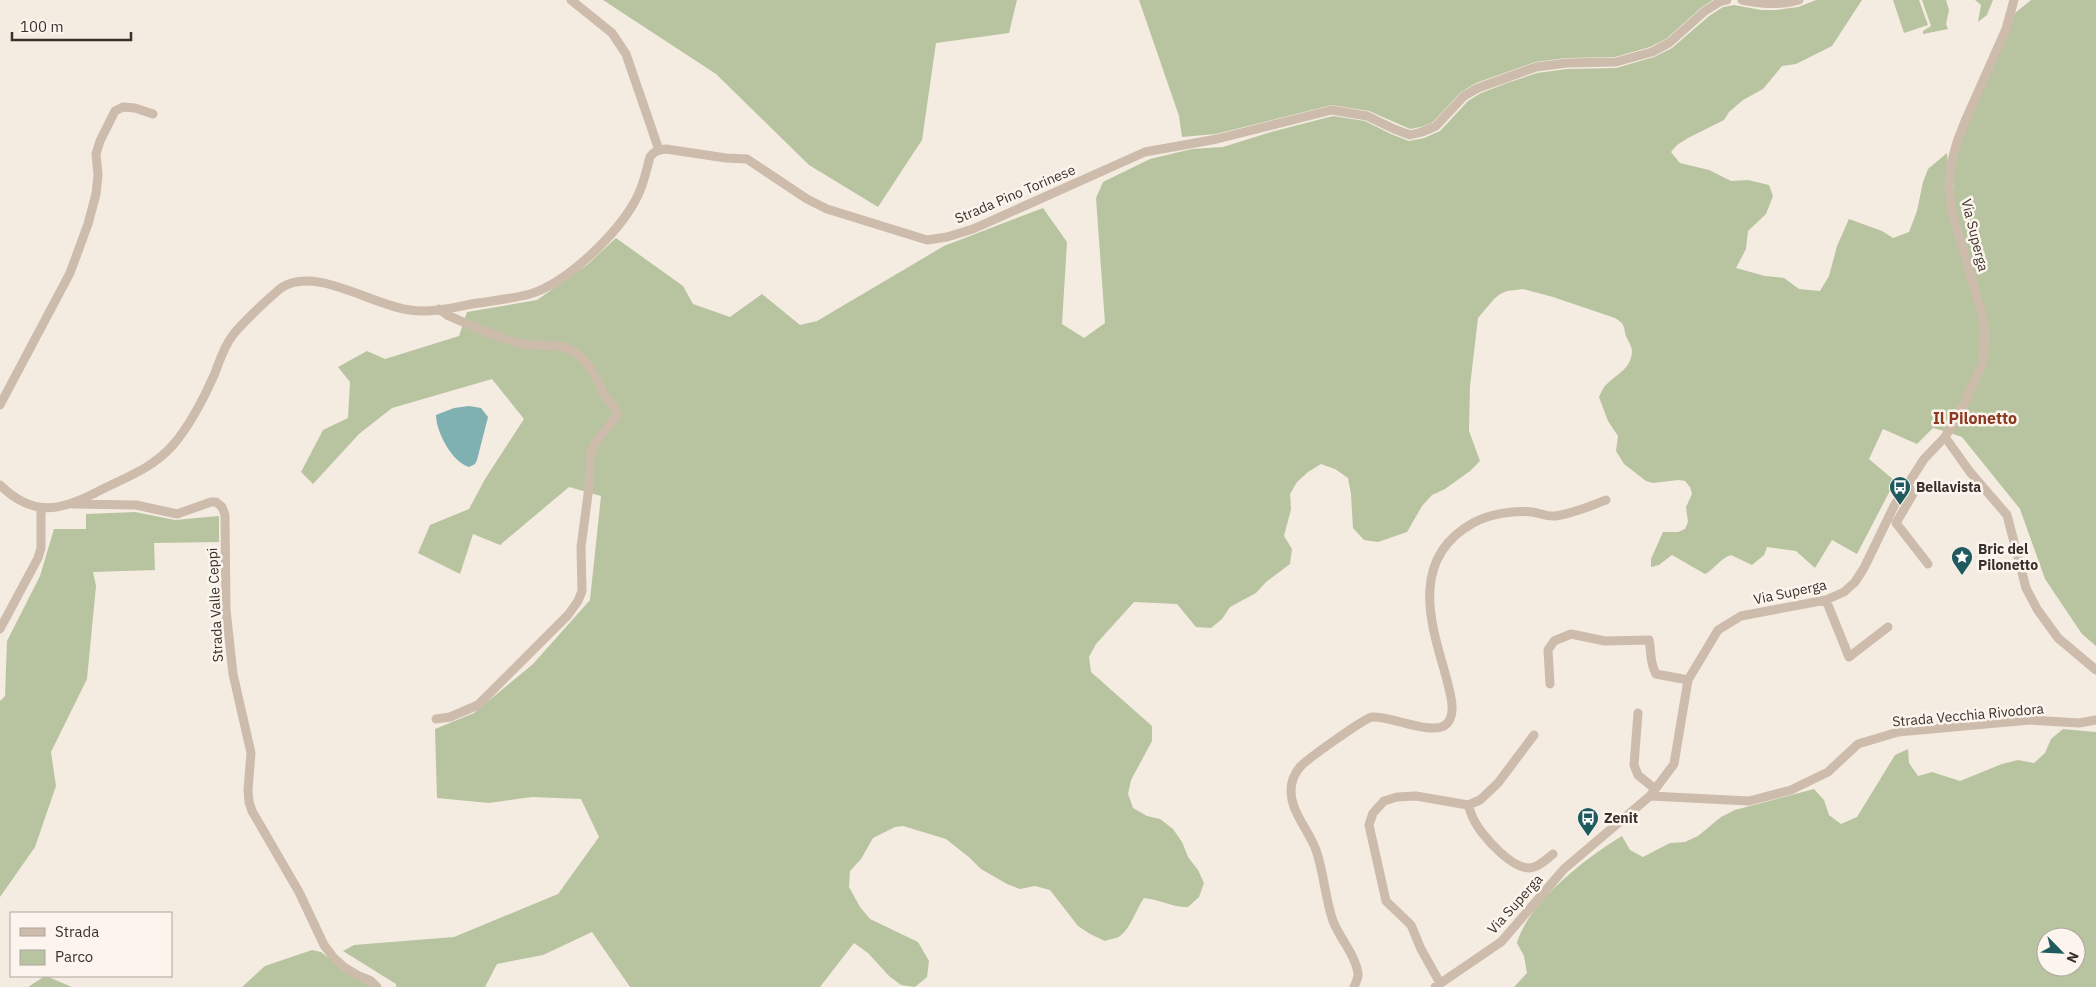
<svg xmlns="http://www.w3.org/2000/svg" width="2096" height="987" font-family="'IBM Plex Sans',sans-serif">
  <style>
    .green { fill: #b8c4a0; fill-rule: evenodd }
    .water { fill: #7fb0b2 }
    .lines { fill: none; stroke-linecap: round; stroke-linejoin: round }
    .minor { stroke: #cdbbac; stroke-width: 9 }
    .labels { text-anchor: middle; stroke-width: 5; stroke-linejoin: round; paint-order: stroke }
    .street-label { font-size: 14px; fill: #3b302b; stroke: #fbf5ee }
    .poi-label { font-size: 14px; font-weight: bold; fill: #3b302b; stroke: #fbf5ee; text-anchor: start }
    .quarter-label { font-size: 16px; font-weight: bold; fill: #8c3b22; stroke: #fbf5ee }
  </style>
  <rect width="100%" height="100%" fill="#f4ebe1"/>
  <path class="green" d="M603,0H1017L1009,33L936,43L922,140L878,207L809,165L716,74Z
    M1139,0H1713L1702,7L1666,39L1650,47L1615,57L1566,58L1535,62L1476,83L1461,92L1433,122L1421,127L1410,129L1369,111L1332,105L1216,134L1182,137L1179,116Z
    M1816,0H1862L1832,46L1796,64L1782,66L1763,89L1743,100L1729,112L1724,120L1688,138L1677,145L1671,152L1680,163L1709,170L1731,181L1748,180L1769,185L1773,196L1766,214L1748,231L1746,249L1736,268L1765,276L1784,278L1799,289L1820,291L1829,276L1837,246L1849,219L1882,231L1893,238L1909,232L1917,211L1923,182L1928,169L1947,153L1950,213L1981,326V361L1970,386L1944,431L1933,428L1917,444L1883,429L1869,459L1895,481L1857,554L1832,540L1815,568L1796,551L1767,547L1764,555L1752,565L1731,555C1719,559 1715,569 1705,574L1672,555L1659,565L1651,567V559L1663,532H1678L1685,529L1688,522L1686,507L1692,494L1690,487L1685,481L1678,480L1653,483L1646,481L1624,464L1616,451L1618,436L1608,421L1599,397C1601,393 1603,387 1607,384C1618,373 1631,369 1632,351C1632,346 1628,341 1626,336C1623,326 1626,325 1615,318L1553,297L1523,289L1507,291L1500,294L1494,299L1478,318L1470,386L1469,431L1480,461L1470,471L1445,489L1432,495L1422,506L1407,532L1378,542L1364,540L1353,528L1351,494L1348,478L1335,469L1321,464L1308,472L1297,482L1290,494L1291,509L1284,536L1292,549L1290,564L1266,582L1256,593L1230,607L1222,619L1211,628L1196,627L1177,604L1134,602L1096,644L1089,657L1091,672L1152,726V741L1131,780L1128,794L1133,808L1147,816L1160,819L1173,829L1182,842L1188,857L1198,870L1204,883L1199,897L1188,907C1171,907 1162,900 1144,898C1136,909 1131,928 1120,936C1116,939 1109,939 1105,941L1090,934L1078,926L1050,890L1035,886L1020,889L1007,884L981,869L970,858L946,839L903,826L895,827L873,838L861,859L850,871L849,887L860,907L870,919L918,942L929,961L927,977L915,987L901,985L889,976L868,953L854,943L820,987H630L592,932L543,955L497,964L485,987H396V984L343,951L354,945L454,937L558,894L599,837L581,799L532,797L489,803L437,798L435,729L474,713L533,664L590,600L601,496L569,487L500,545L473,534L460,574L418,553L430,525L469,509L485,479L524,419L492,379L392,408L359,434L313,484L301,472L323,430L348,418L350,382L338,367L367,351L385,359L459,336L467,312L537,300L588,264L616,238L683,286L693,304L730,317L762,294L800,325L817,321L944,246L1043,208L1067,242L1062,324L1084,338L1105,323L1096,198L1103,182L1150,159L1192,149L1223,147L1271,132L1333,116L1365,121L1391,134L1409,141L1424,138L1440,131L1468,101L1481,93L1507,83L1537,73L1567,69L1616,68L1654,57L1672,48L1709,16L1723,7L1734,5L1761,10H1777L1798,7Z
    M1893,0H1919L1928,25L1904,33Z
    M1922,0H1946L1949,10L1946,24L1948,29L1923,34V31L1931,26Z
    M1975,0H1993L1987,15L1978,22L1981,5Z
    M2031,0H2096V646L2082,634L2045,579L2020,509L1962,437L1950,433L1988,345L1955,212L1952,158L2015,13Z
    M135,512L175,520L219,516V542L154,543L155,570L93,572L96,586L87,679L51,752L56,786L35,847L0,897V701L5,696L7,641L40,576L54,529H86V514Z
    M2063,729L2096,732V987H1514L1527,973L1524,956L1517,943C1529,901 1586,858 1622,836L1630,850L1643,857L1670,843L1685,842L1698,836L1721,817L1735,810L1814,789L1824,800L1829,815L1841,824L1857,817L1895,755L1908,749L1909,763L1918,776L1932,772L1960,781L2002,764L2018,760L2034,763L2045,753L2051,739ZM2046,937H2076V967H2046Z
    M312,950L321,952L349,974L372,987H242L265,966Z
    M45,976H46L72,987H28Z"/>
  <path class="water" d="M469,406L481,408L488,417L477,460L475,464L469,467C452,462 436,432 436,415L454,408Z"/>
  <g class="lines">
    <path class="minor" d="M571,0L612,33L626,54L659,150
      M1742,0C1761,4 1780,6 1799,0
      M0,405L70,273L88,224L96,194L98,175L96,154L100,141L115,111L123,107L135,108L153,114
      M1945,437L1970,472L2007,515L2026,588L2037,609L2058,638L2096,670
      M0,485C32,516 58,512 95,493C123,478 151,470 173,445C191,424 204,398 215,373C220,360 224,346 233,335C240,325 271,296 281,288C315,265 373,306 410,310C430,313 452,308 472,304C491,301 511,299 530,294C567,283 617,234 635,201C643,188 646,172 650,157C654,151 659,150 666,149L726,158L747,159L807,199L827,209L927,240L947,237L973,229L1145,152L1217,139L1332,110L1367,116L1394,129L1410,135L1422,132L1436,126L1464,96L1478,88L1536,67L1567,63L1616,62L1652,52L1669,43L1705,11L1721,1L1727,0
      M1908,485L1913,494L1896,523L1928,564
      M73,504L136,505L177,514L211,502H216L222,507L225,515L226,610L233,674L251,753L248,790L249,802L252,811L299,892L324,945L333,957L344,967L359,976L371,981L377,987
      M1826,600L1849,657L1888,627
      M0,629L38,558L41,548V508
      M1550,684L1548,650L1554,641L1571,634L1605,641L1649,640C1652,654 1649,661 1656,674L1688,680
      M1638,713L1634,765L1638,775L1655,789
      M436,719L450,717L478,705L568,615L578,601L582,591L581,547L589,487L590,455L594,445L617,415C617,406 609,403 605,396C596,376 583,348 557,346C544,344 532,347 519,343C495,337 470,325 447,315L439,309
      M1650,796L1749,801L1791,790L1828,772L1858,744L1898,732L2030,720L2079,723L2096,720
      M1468,805C1470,810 1471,815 1474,820C1481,835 1515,874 1534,867C1541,865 1548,858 1553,854
      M1440,983L1421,949L1411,925L1386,901L1369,825L1373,813L1384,801L1397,797L1416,796L1468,805L1480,800L1498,783L1534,735
      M1354,987C1356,982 1359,977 1358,973C1355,954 1340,939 1333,921C1325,898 1324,873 1316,850C1309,831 1291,812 1291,791C1291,781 1294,774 1300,767C1307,759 1365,718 1372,717C1391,716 1428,734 1444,726C1481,705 1374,578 1473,523C1489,514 1514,510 1532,512C1540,513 1547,517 1555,516C1572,514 1590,506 1606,500
      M1435,987L1501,942L1564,869L1650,796L1674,764L1688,680L1718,630L1741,616L1826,600L1844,592L1855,582L1864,568L1894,506L1924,459L1945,437L1960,413L1983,362L1985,332L1981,311L1952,212L1949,185L1951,164L1957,142L1966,119L2006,29L2014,0"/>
  </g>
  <defs>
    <g id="bus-pin" transform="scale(1.125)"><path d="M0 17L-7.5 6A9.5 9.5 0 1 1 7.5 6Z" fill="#1f5a5e" stroke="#fbf5ee"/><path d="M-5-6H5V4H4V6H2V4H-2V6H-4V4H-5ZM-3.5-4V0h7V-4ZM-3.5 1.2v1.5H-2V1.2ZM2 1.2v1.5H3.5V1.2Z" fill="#fff"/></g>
    <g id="sight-pin" transform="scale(1.125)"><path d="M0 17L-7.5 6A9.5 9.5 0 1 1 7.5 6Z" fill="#1f5a5e" stroke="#fbf5ee"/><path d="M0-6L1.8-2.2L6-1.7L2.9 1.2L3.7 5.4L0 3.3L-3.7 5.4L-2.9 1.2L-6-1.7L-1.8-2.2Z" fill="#fff"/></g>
  </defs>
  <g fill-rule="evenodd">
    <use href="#bus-pin" x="1900" y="487"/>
    <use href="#sight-pin" x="1962" y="557"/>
    <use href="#bus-pin" x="1588" y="818"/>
  </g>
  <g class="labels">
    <g class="street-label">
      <text transform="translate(1015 194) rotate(-23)" y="5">Strada Pino Torinese</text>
      <text transform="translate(1975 235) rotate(76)" y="5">Via Superga</text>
      <text transform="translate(1790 592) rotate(-12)" y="5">Via Superga</text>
      <text transform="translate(215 605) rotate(-93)" y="5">Strada Valle Ceppi</text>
      <text transform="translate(1968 715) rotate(-5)" y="5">Strada Vecchia Rivodora</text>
      <text transform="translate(1515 904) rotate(-48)" y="5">Via Superga</text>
    </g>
    <g class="poi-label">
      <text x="1916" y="492">Bellavista</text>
      <text x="1978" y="554">Bric del<tspan x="1978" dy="16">Pilonetto</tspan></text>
      <text x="1604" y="823">Zenit</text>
    </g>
    <g class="quarter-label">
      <text x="1975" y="424">Il Pilonetto</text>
    </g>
  </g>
  <rect x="10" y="912" width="162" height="65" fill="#fbf5ee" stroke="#aea6a0"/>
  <rect x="20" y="928" width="25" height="8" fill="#cdbbac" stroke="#aea6a0"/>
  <text x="55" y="937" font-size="15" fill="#3b302b">Strada</text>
  <rect x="20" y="950" width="25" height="15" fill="#b8c4a0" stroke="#aea6a0"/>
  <text x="55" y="962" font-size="15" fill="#3b302b">Parco</text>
  <g transform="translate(2061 952) rotate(114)"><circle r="24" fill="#fbf5ee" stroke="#aea6a0"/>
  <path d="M0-4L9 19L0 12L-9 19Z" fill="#1f5a5e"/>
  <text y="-8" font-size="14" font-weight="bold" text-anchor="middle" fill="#3b302b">N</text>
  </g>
  <path d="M12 32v8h119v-8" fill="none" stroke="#3b302b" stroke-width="2.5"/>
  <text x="20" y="32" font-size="15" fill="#3b302b" stroke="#fbf5ee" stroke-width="4" paint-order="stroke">100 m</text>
</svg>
